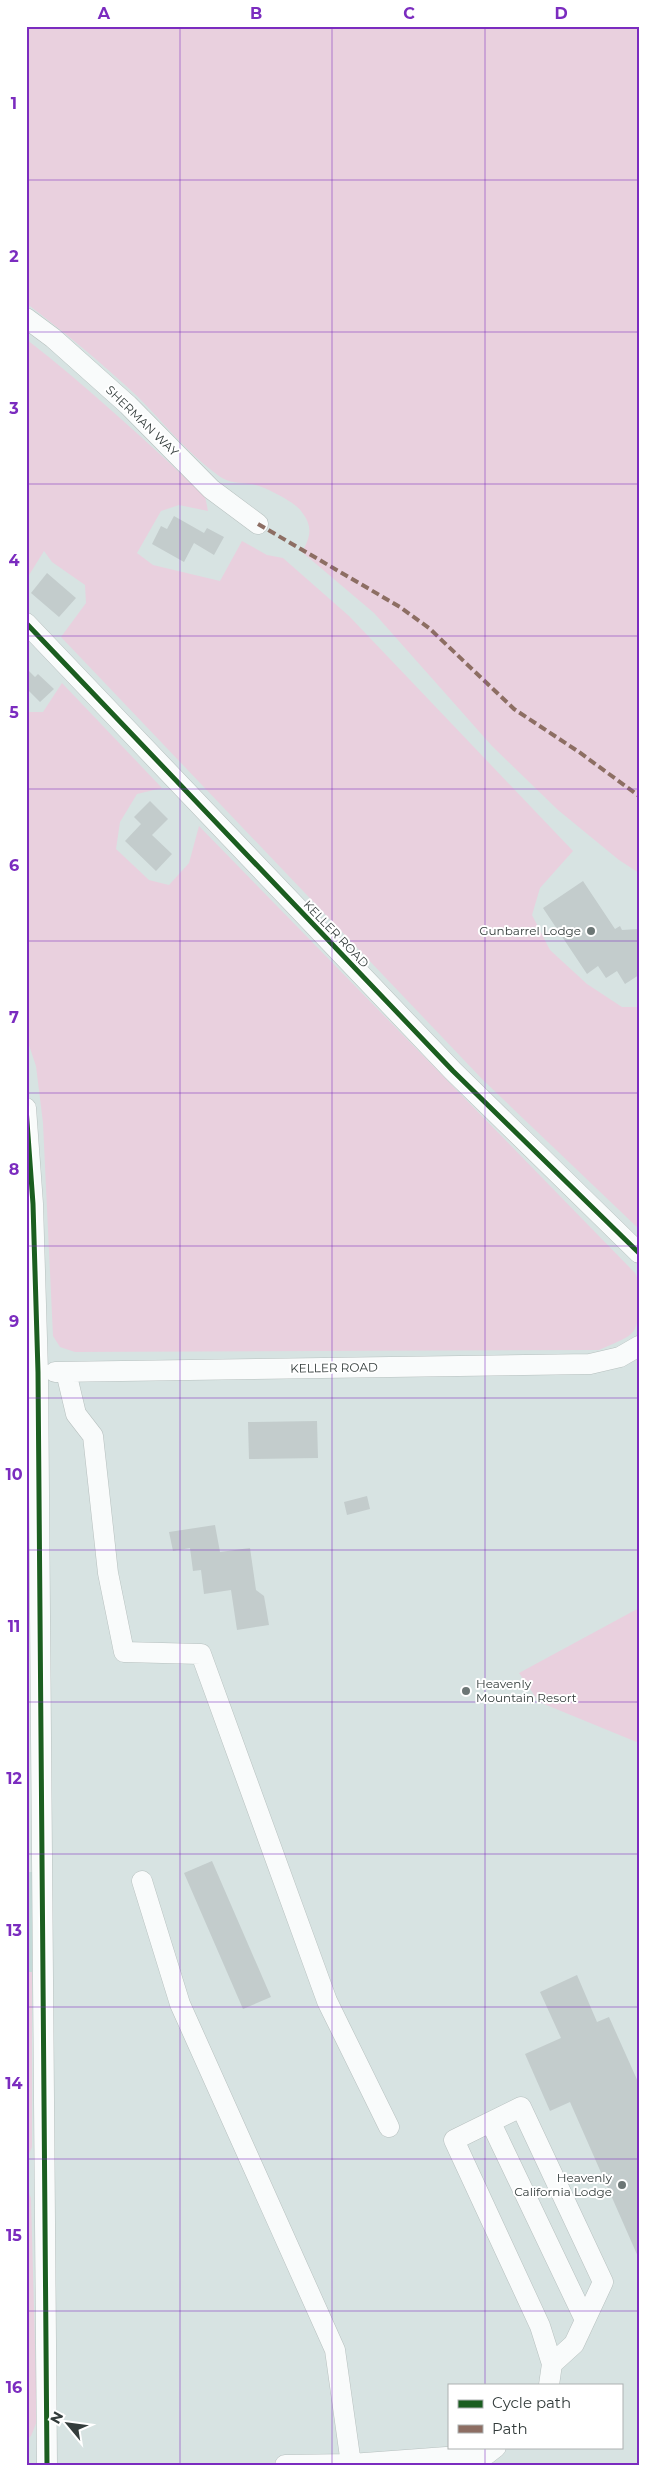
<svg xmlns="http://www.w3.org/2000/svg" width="665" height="2491" font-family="Montserrat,sans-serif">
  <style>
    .built { fill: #c3d9d7 }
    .green { fill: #e9d0de }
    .building { fill: #c3cccc }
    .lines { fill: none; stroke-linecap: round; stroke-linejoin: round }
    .minor-casing { stroke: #b7c0bf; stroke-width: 21 }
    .minor { stroke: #f9fbfb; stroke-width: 20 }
    .quiet { stroke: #8d6e63; stroke-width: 4; stroke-dasharray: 8 4; stroke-linecap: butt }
    .cycleway-casing { stroke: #fff; stroke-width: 8 }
    .cycleway { stroke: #1b5e20; stroke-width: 5 }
    .grid { fill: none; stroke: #7b2cbf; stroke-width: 1; stroke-opacity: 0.55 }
    .poi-dot { fill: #6c7675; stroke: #fff; stroke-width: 2 }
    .labels { text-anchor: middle; stroke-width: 4; stroke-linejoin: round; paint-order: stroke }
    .street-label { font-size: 12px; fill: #333c3b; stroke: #fff }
    .poi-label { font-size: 12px; fill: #333c3b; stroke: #fff; text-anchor: end }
    .neatline { fill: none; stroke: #7b2cbf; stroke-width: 2 }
    .grid-label { font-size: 16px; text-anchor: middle; font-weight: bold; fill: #7b2cbf }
  </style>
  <rect width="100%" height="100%" fill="#d7e3e2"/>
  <path class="built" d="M26,1872H34L32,1972H26Z"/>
  <path class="green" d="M26,26H639V873L619,860L558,810L492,746L374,613L302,552C311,536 313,526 301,511C295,502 262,485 251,484C239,482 230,484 219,476C188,454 164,423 137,396C102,363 64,332 26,303Z
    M26,339C89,388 147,442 205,496L208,511L179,505L161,511L137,553L153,565L220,581L242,541L267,555L283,558L349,616L573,851L540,888L532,915L550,950L587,984L622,1007H639V1229L483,1080L61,637L86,603L85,585L52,562L44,551L26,580Z
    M62,683L162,788L137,794L120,822L116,849L149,880L169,885L189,863L199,826L635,1273C640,1282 639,1291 639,1300C639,1339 631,1335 599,1350L75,1352L60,1347L53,1336L43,1123L36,1066L26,1036V712H43Z
    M639,1608V1743L539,1702L519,1673Z
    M26,1972H32V2147L26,2161Z
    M26,2187L31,2198L37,2421L31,2436L26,2440Z"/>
  <path class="building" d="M174,516L204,533L207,528L224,537L214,555L194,543L184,562L152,544L161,526L167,529Z
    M47,573L76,598L59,617L31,593Z
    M26,668L35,677L38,674L54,689L40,702L26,688Z
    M150,801L168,819L152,835L172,854L156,871L125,841L141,824L134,817Z
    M583,881L615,929L620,926L622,930L639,929V975L625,984L617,971L606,978L598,966L587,974L543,908Z
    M317,1421L318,1458L249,1459L248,1422Z
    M367,1496L370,1509L347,1515L344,1502Z
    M215,1525L220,1552L250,1548L256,1590L264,1596L269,1625L237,1630L231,1590L204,1594L201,1570L193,1571L190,1548L173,1551L169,1532Z
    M212,1861L271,1997L243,2009L184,1873Z
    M577,1975L597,2022L609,2017L639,2084V2259L570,2102L550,2111L525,2054L561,2038L540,1992Z"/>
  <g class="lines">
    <g class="minor-casing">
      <path id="minor" d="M26,318L53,338L128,405L211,489L258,524
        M26,623L453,1071L639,1253
        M26,1108L33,1204L38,1372L47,2465
        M55,1372L590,1364L620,1357L639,1346
        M66,1372L76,1414L93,1436L108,1573L124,1652L201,1654L327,2001L389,2127
        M142,1881L180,2004L335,2350L351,2464
        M491,2123L585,2320
        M549,2385L552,2364L540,2326L454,2140L521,2107L603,2282L574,2344L552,2364
        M285,2465L351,2464L487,2454L496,2447"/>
    </g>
    <use href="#minor" class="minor"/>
    <path class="quiet" d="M258,524L400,607L429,628L514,709L579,752L639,796"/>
    <g class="cycleway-casing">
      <path id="cycleway" d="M26,623L453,1071L639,1253
        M26,1108L33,1204L38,1372L47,2465"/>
    </g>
    <use href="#cycleway" class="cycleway"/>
  </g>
  <path class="grid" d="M180,26V2465M332,26V2465M485,26V2385M26,180H639M26,332H639M26,484H639M26,636H639M26,789H639M26,941H639M26,1093H639M26,1246H639M26,1398H639M26,1550H639M26,1702H639M26,1854H639M26,2007H639M26,2159H639M26,2311H639M485,2447V2465"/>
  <g class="poi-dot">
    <circle cx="591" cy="931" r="5"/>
    <circle cx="466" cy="1691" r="5"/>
    <circle cx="622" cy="2185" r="5"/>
  </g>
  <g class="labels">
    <g class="street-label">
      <text transform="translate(142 421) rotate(44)" y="4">SHERMAN WAY</text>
      <text transform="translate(336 934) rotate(46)" y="4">KELLER ROAD</text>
      <text transform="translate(334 1368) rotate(-1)" y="4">KELLER ROAD</text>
    </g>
    <g class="poi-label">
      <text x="581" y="935">Gunbarrel Lodge</text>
      <text x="476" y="1688" text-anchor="start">Heavenly<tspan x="476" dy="14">Mountain Resort</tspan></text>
      <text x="612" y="2182">Heavenly<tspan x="612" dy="14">California Lodge</tspan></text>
    </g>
  </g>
  <rect width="665" height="2491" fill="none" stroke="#ffffff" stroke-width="55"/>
  <rect x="448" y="2384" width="175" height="65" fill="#ffffff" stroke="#adb1b1"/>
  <rect x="458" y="2400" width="25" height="8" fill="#1b5e20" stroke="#adb1b1"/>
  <text x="492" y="2408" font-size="15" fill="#333c3b">Cycle path</text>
  <rect x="458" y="2425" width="25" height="8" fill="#8d6e63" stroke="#adb1b1"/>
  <text x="492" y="2434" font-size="15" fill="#333c3b">Path</text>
  <g transform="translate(68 2424) rotate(299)" stroke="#ffffff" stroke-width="4" paint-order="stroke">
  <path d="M0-4L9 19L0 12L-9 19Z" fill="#333c3b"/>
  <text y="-8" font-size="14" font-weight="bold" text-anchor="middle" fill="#333c3b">N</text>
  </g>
  <rect x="28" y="28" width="610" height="2436" class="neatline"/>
  <g class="grid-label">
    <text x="104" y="19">A</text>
    <text x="256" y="19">B</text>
    <text x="409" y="19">C</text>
    <text x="561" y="19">D</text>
    <text x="14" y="109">1</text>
    <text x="14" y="262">2</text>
    <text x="14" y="414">3</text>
    <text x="14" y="566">4</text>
    <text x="14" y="718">5</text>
    <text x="14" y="871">6</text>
    <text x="14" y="1023">7</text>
    <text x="14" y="1175">8</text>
    <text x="14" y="1327">9</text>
    <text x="14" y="1480">10</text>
    <text x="14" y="1632">11</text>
    <text x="14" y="1784">12</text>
    <text x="14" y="1936">13</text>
    <text x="14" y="2089">14</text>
    <text x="14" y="2241">15</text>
    <text x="14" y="2393">16</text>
  </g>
</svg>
